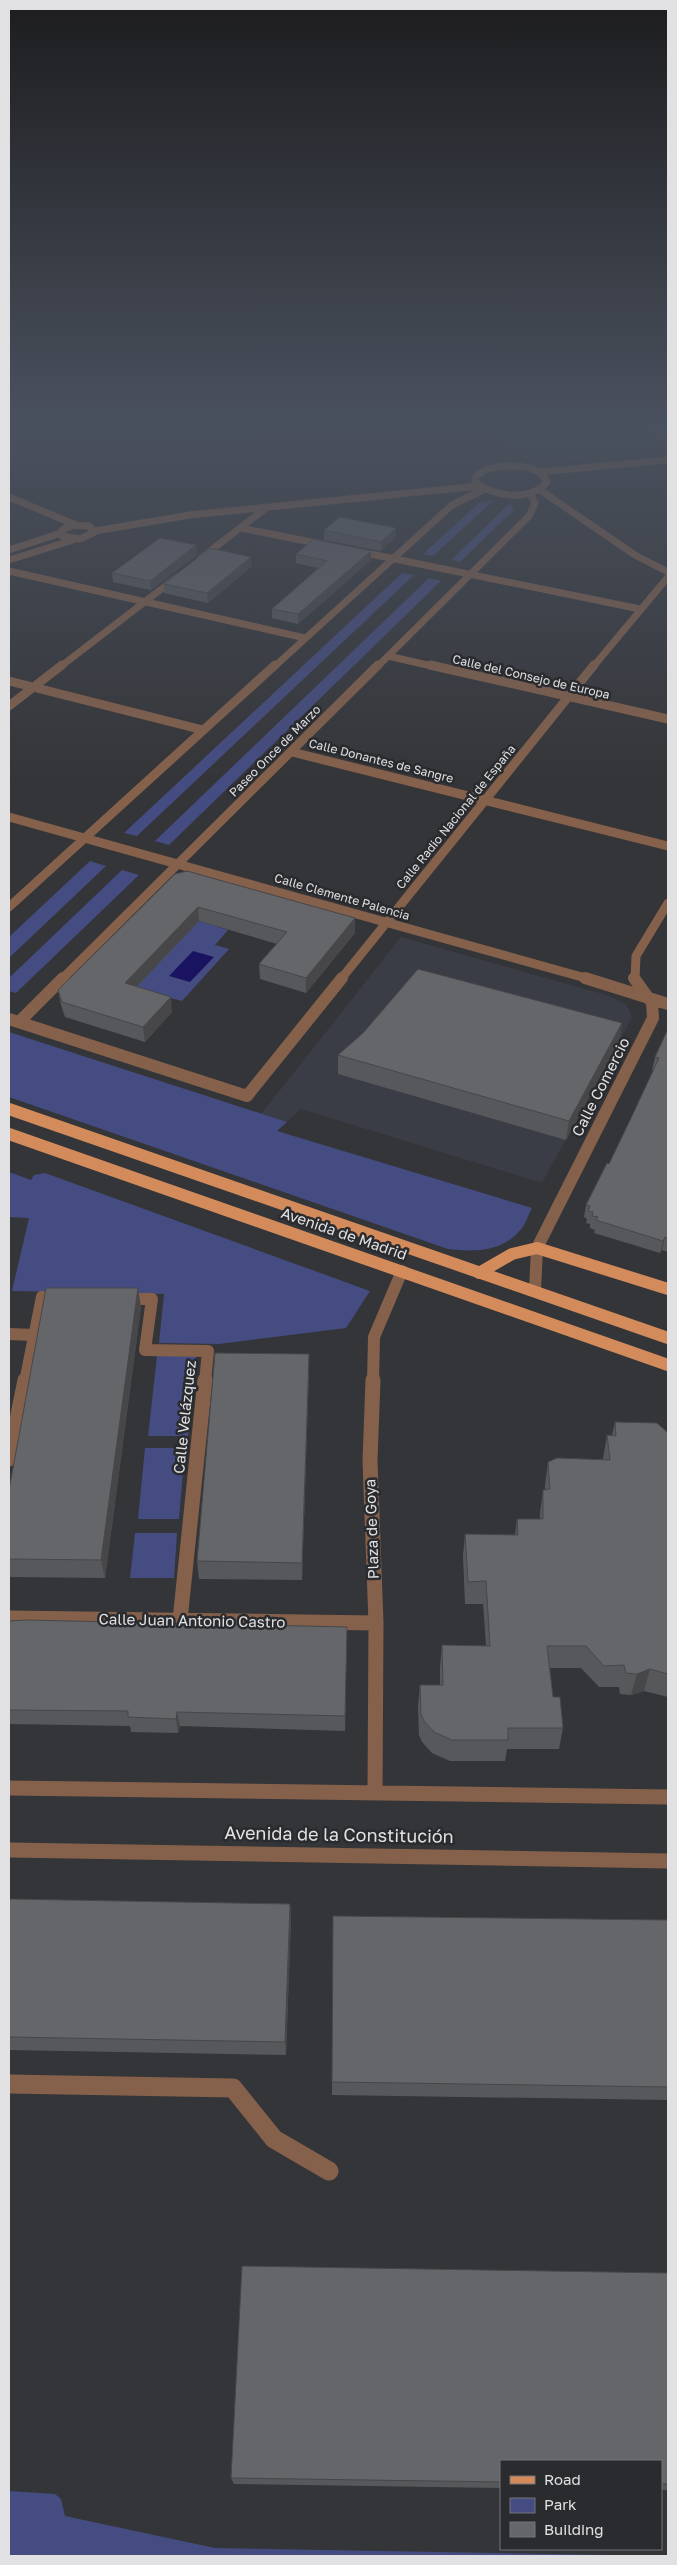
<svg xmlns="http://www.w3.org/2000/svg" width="677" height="2565" font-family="'Golos Text',sans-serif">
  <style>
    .built { fill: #3a3c46 }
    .green { fill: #454c81 }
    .water { fill: #1a1460 }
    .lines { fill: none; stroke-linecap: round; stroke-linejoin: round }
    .stream { stroke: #1a1460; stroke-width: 5 }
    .minor-far4 { stroke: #85614b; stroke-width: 7 }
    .minor-far3 { stroke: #85614b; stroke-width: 9 }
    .minor-far2 { stroke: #85614b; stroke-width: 12 }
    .minor-far1 { stroke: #85614b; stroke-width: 15 }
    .minor { stroke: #85614b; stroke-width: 19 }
    .major { stroke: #d38b5b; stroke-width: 12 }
    .wall { fill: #57585b }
    .shaded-wall { fill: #47474a }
    .building { fill: #65666a; stroke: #47474a }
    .labels { text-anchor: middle; stroke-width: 5; stroke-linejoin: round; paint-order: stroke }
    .far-street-label { font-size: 12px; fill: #e1e1e4; stroke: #2a2b2e }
    .street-label { font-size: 15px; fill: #e1e1e4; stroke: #2a2b2e }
    .near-street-label { font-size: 18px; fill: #e1e1e4; stroke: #2a2b2e }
  </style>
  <rect width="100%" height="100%" fill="#343538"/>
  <path class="built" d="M574,423H668V450L534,465L494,432Z
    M401,937L607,995L625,1004L630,1011L632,1018L628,1025L542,1183L301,1109L287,1122L261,1114Z"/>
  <path class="green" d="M494,500L433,556L423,554L480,502Z
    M510,503L514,510L460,562L451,560Z
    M402,573L414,575L137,836L124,833Z
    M429,578L441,581L169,845L155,841Z
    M90,861L106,866L9,958V937Z
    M122,870L139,875L16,993L9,991V978Z
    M199,921L228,930L215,945L229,949L182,1001L167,997L126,998L125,940Z
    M9,1032L287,1122L277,1131L532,1208C528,1215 526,1224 521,1229C504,1252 473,1252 448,1249L9,1097Z
    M9,1172L31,1180L34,1175L45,1173L370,1291L346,1328L219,1344L159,1343L164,1294L12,1291L29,1218L9,1217Z
    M157,1356H196L188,1436H148Z
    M145,1448H185L179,1519H138Z
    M135,1533H177L174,1578H130Z
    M9,2491L55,2494L61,2499L65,2516L215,2548L668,2556H9Z"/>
  <path class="water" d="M193,951L214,957L190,982L169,976Z"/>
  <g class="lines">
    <path class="stream" d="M481,423L490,431"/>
    <path class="minor-far4" d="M506,466C521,466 540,466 547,482C529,502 494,497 475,482L476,476L487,469Z
      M539,472L668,460
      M540,490L635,555L668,572
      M9,497L76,525
      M73,525L89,526L95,532L80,539L62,536V530Z
      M241,528L326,545
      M95,531L190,515L479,486
      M9,550L61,533
      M356,551L640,609
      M201,558L266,508
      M9,560L73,540
      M9,571L305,638
      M388,656L436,667
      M60,667L177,577
      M274,667L452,505L485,489
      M377,667L529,516L535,503L530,493
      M593,667L668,577"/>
    <path class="minor-far3" d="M430,665L668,719
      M9,681L203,730
      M9,706L62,665
      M292,752L668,846
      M9,817L589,979
      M9,907L275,665
      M62,979L378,665
      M341,979L594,665
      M635,979L636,956L668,903"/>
    <path class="minor-far2" d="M585,978L668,1004
      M9,1019L247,1096L342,978
      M19,1022L63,978
      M535,1291L537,1248L653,1018L652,1003L634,978
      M124,1299H152L145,1350L208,1351L205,1382
      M9,1334L34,1335
      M25,1382L42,1297L62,1298
      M373,1382L374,1337L402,1271"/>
    <path class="minor-far1" d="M373,1380L370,1461L376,1623L375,1793
      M9,1459L25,1380
      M9,1618L376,1623
      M180,1620L205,1380
      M9,1788L668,1797
      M9,1850L668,1861"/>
    <path class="minor" d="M9,2084L233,2088L274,2139L329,2171"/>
    <path class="major" d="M9,1109L668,1338
      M9,1134L668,1365
      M479,1273L512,1254L537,1248L668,1289"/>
  </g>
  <path class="wall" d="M643,423H668V447L643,425Z
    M396,528V537L381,551L324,540V530Z
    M296,554L371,560L298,624L272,618V609L318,568L296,563Z
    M197,555L151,590L113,582L112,573Z
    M252,566L208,603L164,593V584Z
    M175,874L355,918V933L306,993L260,979L259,964L277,944L199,921L137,987L172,1012L145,1042L65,1017L61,1005L58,990Z
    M622,1023L619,1042L566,1140L338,1074V1055Z
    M668,1029V1252L662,1250L660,1253L594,1233L595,1230L590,1228V1224L586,1223L587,1219L584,1217L586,1205L609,1164L654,1070H652L655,1057Z
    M141,1307L105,1578L9,1577V1490Z
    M309,1373L302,1580L199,1579L197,1561Z
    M615,1422L668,1433V1697L644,1691L631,1695L620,1694L619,1687H599L581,1668H550L553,1697L563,1728L559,1749H507L505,1761H450L432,1753L422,1742L419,1735L418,1706L420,1685H440V1667L442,1645L486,1646L483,1604H465L463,1556L465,1534L515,1535L517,1519H540V1513L543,1490H545V1485L548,1462L603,1459L607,1435H612Z
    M9,1621L347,1627L345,1731L180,1726L178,1733L131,1732L130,1726L9,1724Z
    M9,1899L290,1904L291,1919L286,2055L9,2050Z
    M668,1920V2100L332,2095V2082Z
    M668,2273V2490H661V2461H501V2488L234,2484L231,2478Z"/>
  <path class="shaded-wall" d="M396,528V537L381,551V542Z
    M196,545L197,555L151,590L150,581Z
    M371,551V560L298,624V614Z
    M251,557L252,566L208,603L207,593Z
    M198,907L199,921L126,998L125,983Z
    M355,918V933L306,993V978Z
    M171,997L172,1012L145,1042L143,1027Z
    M622,1023L619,1042L566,1140L569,1121Z
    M665,1237L662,1250L660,1253L663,1241Z
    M138,1288L141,1307L105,1578L101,1560Z
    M309,1354V1373L302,1580V1563Z
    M650,1669L644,1691L631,1695L637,1674Z
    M177,1712L180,1726L178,1733L176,1719Z
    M290,1904L291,1919L286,2055L285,2042Z"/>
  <path class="building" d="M655,423H668V435Z
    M340,517L396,528L381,542L324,530Z
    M160,538L196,545L150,581L112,573Z
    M314,539L371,551L298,614L272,609L327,561L296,554Z
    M210,548L251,557L207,593L164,584Z
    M187,871L355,918L306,978L259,964L287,932L198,907L125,983L171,997L143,1027L62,1002L58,990L175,874Z
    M418,969L622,1023L569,1121L338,1055L363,1033Z
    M668,1029V1238L665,1237L663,1241L596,1220L598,1217L592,1216L593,1212L588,1211L590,1206L586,1205L607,1163L609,1164L632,1116L659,1058L655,1057Z
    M46,1288H138L101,1560L9,1559V1490Z
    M215,1353L309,1354L302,1563L197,1561Z
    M615,1422L657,1423L668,1433V1674L650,1669L637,1674L626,1673L624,1665L604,1666L586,1646H547L553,1697H560L563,1728H508V1740H452L434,1732L424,1721L421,1714L420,1685H443L442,1645L490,1646L486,1581L468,1582L465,1534L518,1535L517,1519H543V1490L550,1489L548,1462L557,1458L610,1460L607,1435L616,1436Z
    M26,1620L347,1627L345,1716L177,1712L176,1719L128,1717V1711L9,1710V1621Z
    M9,1899L290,1904L285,2042L9,2037Z
    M333,1916L668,1920V2087L332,2082Z
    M242,2266L668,2273V2484H661V2461H501V2482L231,2478Z"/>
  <linearGradient id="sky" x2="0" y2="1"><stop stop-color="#1d1d1f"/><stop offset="0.54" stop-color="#4a515e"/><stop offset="1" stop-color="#4a515e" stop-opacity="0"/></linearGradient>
  <rect width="677" height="782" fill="url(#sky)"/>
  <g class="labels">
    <g class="far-street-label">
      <text transform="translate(531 677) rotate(13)" y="4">Calle del Consejo de Europa</text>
      <text transform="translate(275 751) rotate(-45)" y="4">Paseo Once de Marzo</text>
      <text transform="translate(381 761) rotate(14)" y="4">Calle Donantes de Sangre</text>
      <text transform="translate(456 817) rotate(-51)" y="4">Calle Radio Nacional de España</text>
      <text transform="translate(342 897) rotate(16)" y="4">Calle Clemente Palencia</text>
    </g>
    <g class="street-label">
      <text transform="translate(601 1087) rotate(-63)" y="5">Calle Comercio</text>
      <text transform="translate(344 1234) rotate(19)" y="5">Avenida de Madrid</text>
      <text transform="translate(185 1417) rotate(-84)" y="5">Calle Velázquez</text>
      <text transform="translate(372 1529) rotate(-92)" y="5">Plaza de Goya</text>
      <text transform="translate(192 1621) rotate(1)" y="5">Calle Juan Antonio Castro</text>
    </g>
    <g class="near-street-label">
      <text transform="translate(339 1835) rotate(1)" y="6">Avenida de la Constitución</text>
    </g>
  </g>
  <rect width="677" height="2565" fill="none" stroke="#e1e1e4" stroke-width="20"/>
  <rect x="500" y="2460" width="162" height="90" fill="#2a2b2e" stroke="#737477"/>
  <rect x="510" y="2476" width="25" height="8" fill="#d38b5b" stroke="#737477"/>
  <text x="544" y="2485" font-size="15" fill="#e1e1e4">Road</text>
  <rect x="510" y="2498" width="25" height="15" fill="#454c81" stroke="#737477"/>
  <text x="544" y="2510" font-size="15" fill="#e1e1e4">Park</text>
  <rect x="510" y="2522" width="25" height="15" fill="#65666a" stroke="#737477"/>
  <text x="544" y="2535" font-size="15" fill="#e1e1e4">Building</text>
</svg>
